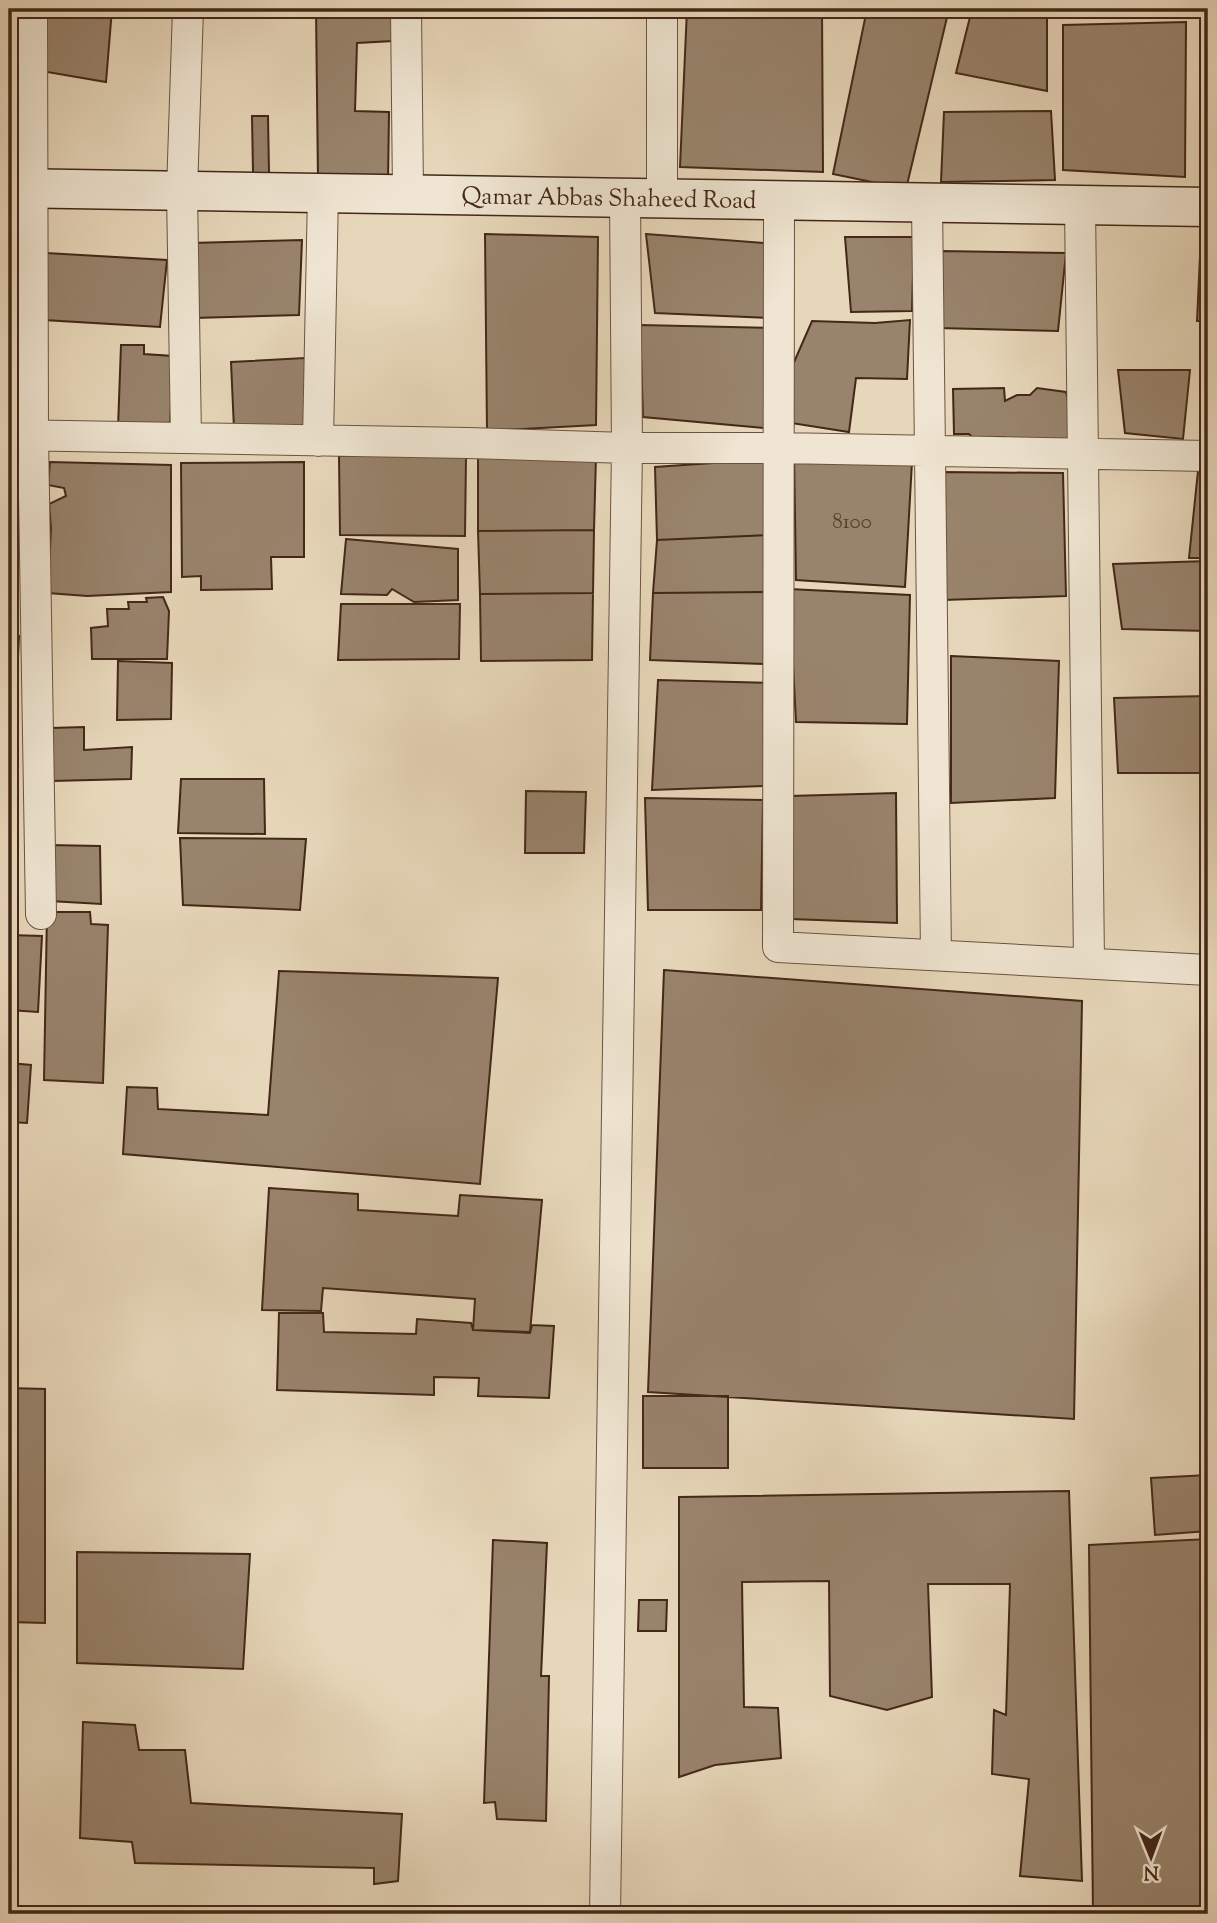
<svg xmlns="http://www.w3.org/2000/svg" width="1217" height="1923" font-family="'Sorts Mill Goudy',serif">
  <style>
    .green { fill: #cbb99e; stroke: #87705b; stroke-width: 2 }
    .building { fill: #98836c; stroke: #432718; stroke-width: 2 }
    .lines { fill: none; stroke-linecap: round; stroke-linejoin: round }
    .street-casing { stroke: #6c5340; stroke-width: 32 }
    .secondary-casing { stroke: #432718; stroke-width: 41 }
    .street { stroke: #efe5d2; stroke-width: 30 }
    .secondary { stroke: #efe5d2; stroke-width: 38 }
    .labels { text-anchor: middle; stroke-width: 6; stroke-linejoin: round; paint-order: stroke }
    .number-label { font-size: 21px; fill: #583e2d }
    .street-label { font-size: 24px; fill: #432718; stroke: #efe5d2 }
  </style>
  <rect width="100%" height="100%" fill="#e7d7ba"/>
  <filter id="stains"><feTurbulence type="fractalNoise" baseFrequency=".00286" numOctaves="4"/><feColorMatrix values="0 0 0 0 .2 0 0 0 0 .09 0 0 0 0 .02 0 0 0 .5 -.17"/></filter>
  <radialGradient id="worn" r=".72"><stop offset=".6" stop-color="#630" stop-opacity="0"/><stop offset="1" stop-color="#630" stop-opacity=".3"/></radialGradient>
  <path class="green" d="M9,9H30L25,161H9Z"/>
  <path class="building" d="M47,9H112L106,82L47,72Z
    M316,9H395L393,41L357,43L355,111L389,112L388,183L318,180Z
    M687,9H822L823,172L680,167Z
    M867,9H949L906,189L833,174Z
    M972,9H1047V91L956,73Z
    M1056,9H1144L1056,10Z
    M1208,9V49H1205Z
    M1186,22L1185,177L1063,170V25Z
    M1051,111L1055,180L941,182L944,112Z
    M252,116H268L269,173H253Z
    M9,219L19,220L18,413H9Z
    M485,234L598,237L596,425L487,431Z
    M646,234L765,243L770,318L655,313Z
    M845,237H914L912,311L851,312Z
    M302,240L299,315L194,318L191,243Z
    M940,251L1066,253L1058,331L938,328Z
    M46,253L167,260L160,327L44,320Z
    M1200,256L1208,257V321H1197Z
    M910,320L907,379L856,378L849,432L791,423V369L812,321L875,323Z
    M640,325L770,328L764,428L643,417Z
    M121,345H144V354L173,356L170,430L118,428Z
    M305,358L308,425L234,429L231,362Z
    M1118,370H1190L1183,439L1125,433Z
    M1004,388L1005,401L1017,395H1030L1037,388L1066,392L1071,416L1069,442L1006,443L1004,437L973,438L969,434H954L953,389Z
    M9,446H23L13,596H9Z
    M794,454L912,462L905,587L796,580Z
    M339,456H466L465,536L340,535Z
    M596,456L594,530L478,531V457Z
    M772,459L770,535L657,540L655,467Z
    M50,462L171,465V592L87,596L48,593L51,528L49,504L66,496L64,488L48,485Z
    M304,462V557H271L272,589L201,590V576L182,577L181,463Z
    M1208,470V558H1189L1198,471Z
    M941,472L1063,473L1066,596L944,600Z
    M594,530L593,593L480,594L478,531Z
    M770,535L773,592L653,593L657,540Z
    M346,539L458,549V600L414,602L392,589L387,595L341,594Z
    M1208,561V631L1122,629L1113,564Z
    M789,589L910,595L907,724L796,722Z
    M773,592L765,664L650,660L653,593Z
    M593,593L592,660L481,661L480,594Z
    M163,597L169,611L167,659H92L91,628L108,626L107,609H129L128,602H147L146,598Z
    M341,604H460L459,659L338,660Z
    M9,636H19L13,764H9Z
    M951,656L1059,661L1055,798L951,803Z
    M118,661L172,663L171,719L117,720Z
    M658,680L771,683L765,786L652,790Z
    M1208,696V773H1118L1114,698Z
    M84,727V750L132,747L131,779L52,781L51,728Z
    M181,779H264L265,834L178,833Z
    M9,781H16V849H9Z
    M526,791L586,792L584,853H525Z
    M896,793L897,923L791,919L790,796Z
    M645,798L763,800L761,910H648Z
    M180,838L306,839L300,910L183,905Z
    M48,845L100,846L101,904L50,901Z
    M9,853H10L11,894H9Z
    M47,912H90L91,924L108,925L103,1083L44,1080Z
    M9,935L42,936L38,1012L9,1010Z
    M664,970L1082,1001L1074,1419L648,1392Z
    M279,971L498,978L480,1184L123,1154L127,1087L157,1088L158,1109L268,1115Z
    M1202,1010H1208V1236H1203Z
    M9,1063L31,1065L27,1123L9,1122Z
    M269,1188L358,1194V1210L458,1216L460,1195L542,1200L530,1332L473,1330L475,1299L323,1288L321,1311L262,1310Z
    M279,1313H323L324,1332L416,1334L417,1319L471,1323L473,1330L530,1333L532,1325L554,1326L549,1398L478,1396L479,1378L434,1377V1395L277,1390Z
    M9,1388L45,1389V1623L9,1622Z
    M643,1396H728V1468H643Z
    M1208,1475V1531L1155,1535L1151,1478Z
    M1069,1491L1082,1881L1020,1876L1029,1779L992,1774L994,1710L1006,1715L1010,1584H928L932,1697L887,1710L830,1696L829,1581L742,1582L744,1707L778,1708L781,1758L715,1765L679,1777V1497Z
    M1208,1539V1914H1093L1089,1545Z
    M493,1540L547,1543L541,1676H549L546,1821L497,1819L495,1802L484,1803Z
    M77,1552L250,1554L243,1669L77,1663Z
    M639,1600H667L666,1631H638Z
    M83,1722L135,1725L139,1750H185L191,1803L402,1814L398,1881L374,1884V1868L135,1863L132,1842L80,1838Z"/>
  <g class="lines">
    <g class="street-casing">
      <path id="street" d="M32,9L33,436L41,914
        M406,9L408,194
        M662,198V9
        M779,200L778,947L1208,970
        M927,203L936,955
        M1080,205L1089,962
        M9,435L468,443L627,448H780L1208,456
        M186,438L182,191L188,9
        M318,441L323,193
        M605,1914L627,448L625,197"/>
    </g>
    <g class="secondary-casing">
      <g id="secondary">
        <path id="s1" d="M9,188L1208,207"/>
      </g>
    </g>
    <use href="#street" class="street"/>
    <use href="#secondary" class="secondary"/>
  </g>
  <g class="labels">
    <g class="number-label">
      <text x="852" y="528">8100</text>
    </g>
    <g class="street-label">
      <text dy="8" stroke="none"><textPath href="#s1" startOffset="600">Qamar Abbas Shaheed Road</textPath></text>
    </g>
  </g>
  <rect width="1217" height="1923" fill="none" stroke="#e7d7ba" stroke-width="35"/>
  <rect x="10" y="10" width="1196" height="1902" fill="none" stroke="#432718" stroke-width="3.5"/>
  <rect x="18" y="18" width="1182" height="1888" fill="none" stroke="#432718" stroke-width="2"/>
  <g transform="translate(1151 1857) rotate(179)" stroke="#efe5d2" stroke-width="5" paint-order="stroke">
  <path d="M0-5L12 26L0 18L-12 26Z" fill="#432718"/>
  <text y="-10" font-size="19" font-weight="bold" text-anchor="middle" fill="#432718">N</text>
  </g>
  <rect width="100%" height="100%" filter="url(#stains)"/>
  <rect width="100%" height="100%" fill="url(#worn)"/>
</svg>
